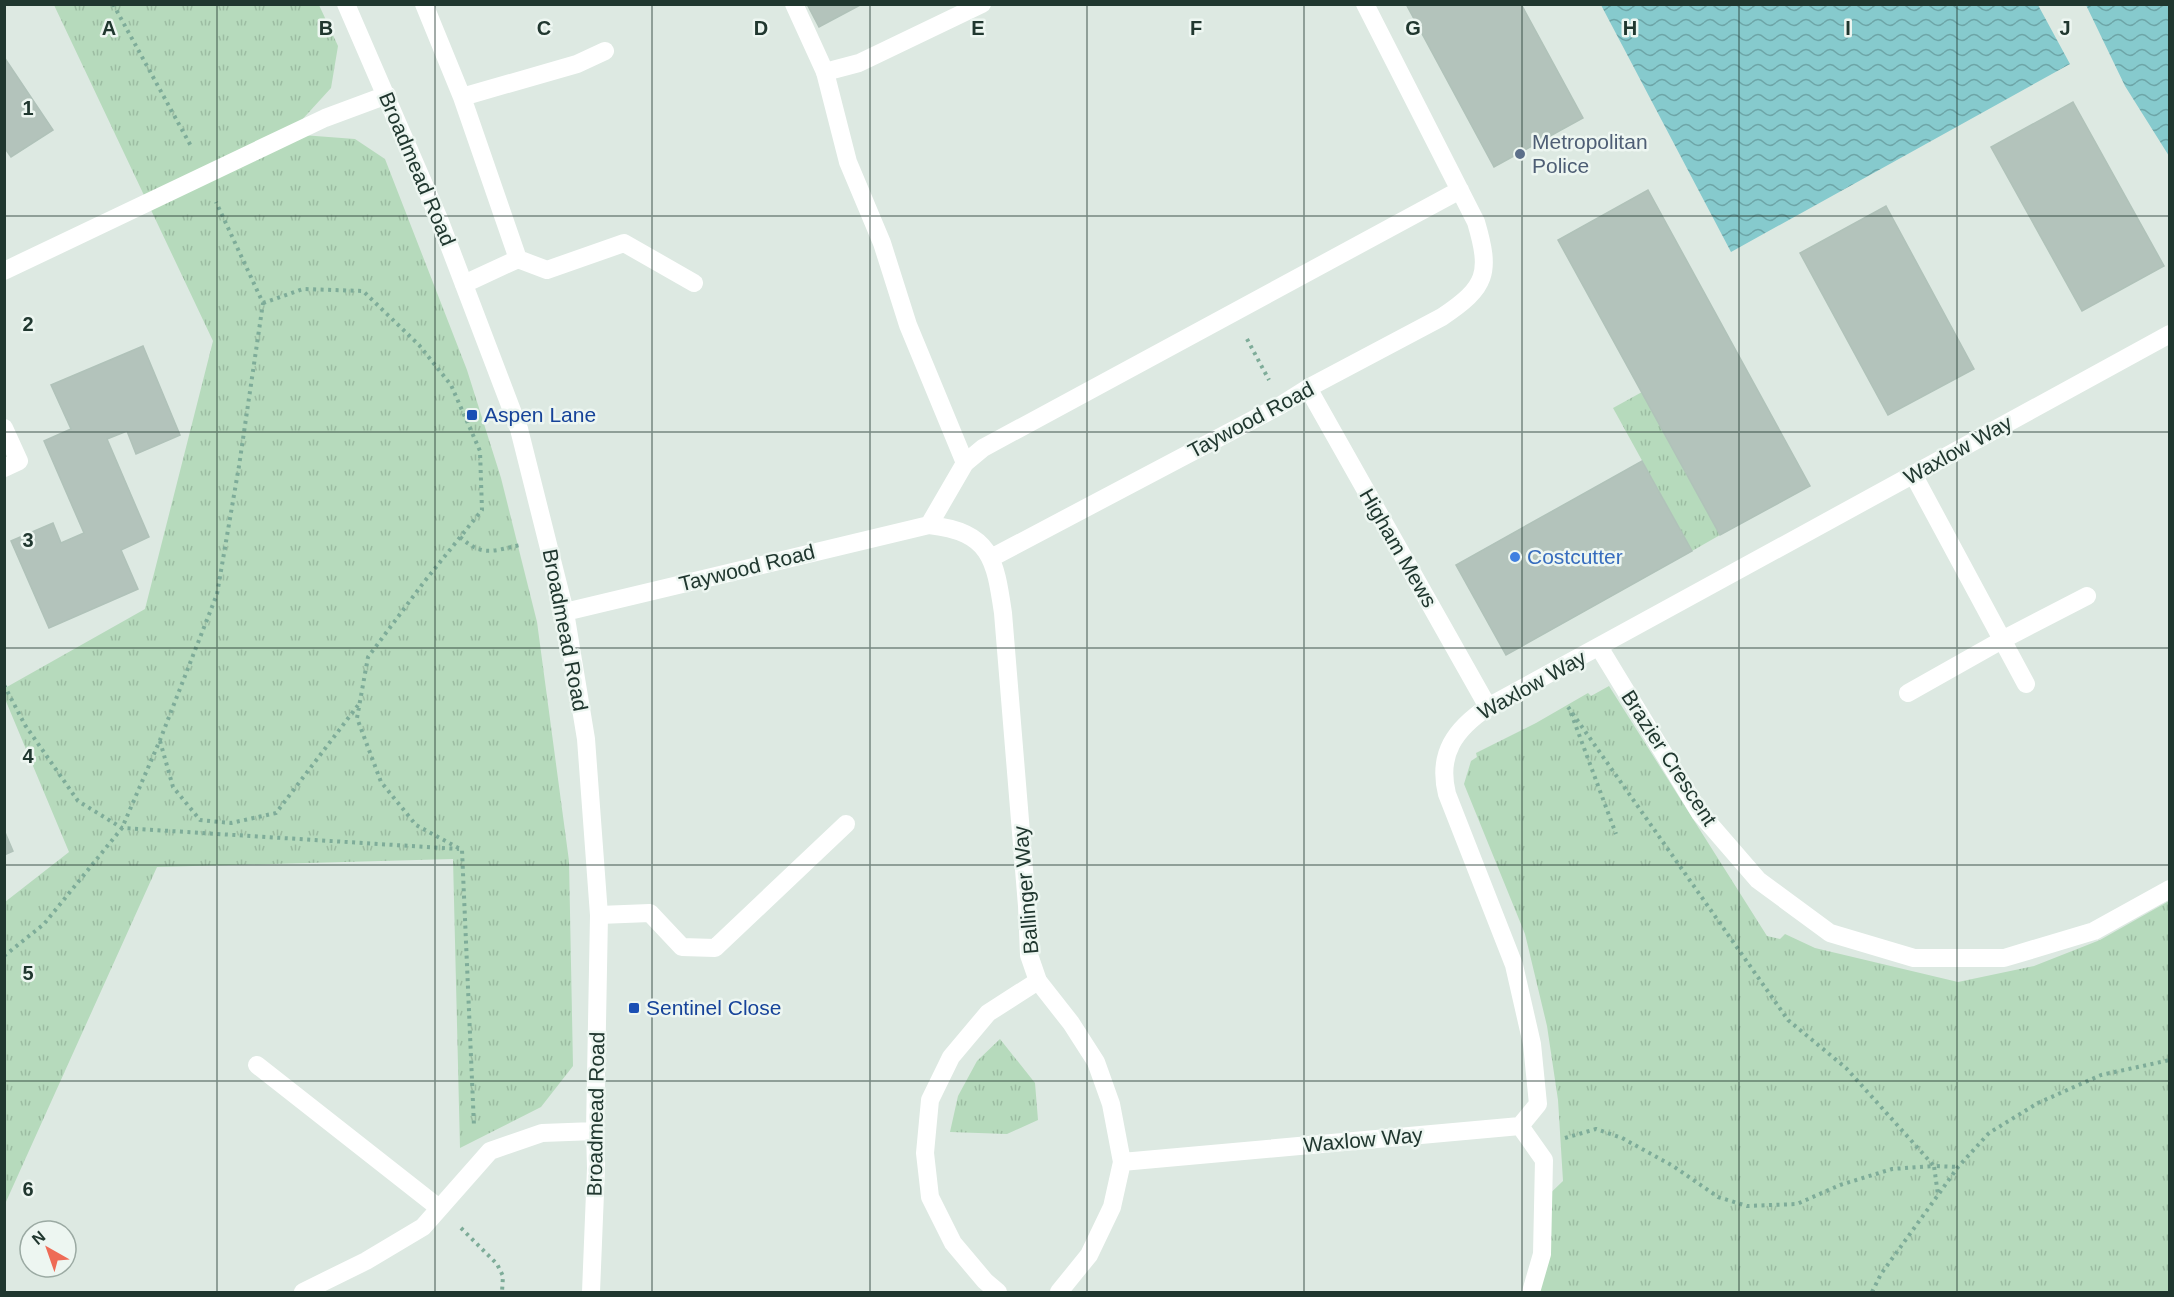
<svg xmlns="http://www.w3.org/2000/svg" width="2174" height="1297" font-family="Arial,sans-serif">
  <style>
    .grass { fill: url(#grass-tufts) }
    .water { fill: url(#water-waves) }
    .building { fill: #b3c3bb; stroke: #b0c2b9; stroke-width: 1.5 }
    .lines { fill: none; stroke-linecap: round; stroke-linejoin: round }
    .path { stroke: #7eac99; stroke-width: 4; stroke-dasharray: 3 4.5; stroke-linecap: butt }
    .lane { stroke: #fff; stroke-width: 18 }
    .street { stroke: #fff; stroke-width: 18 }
    .grid { fill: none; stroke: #20372f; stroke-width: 1.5; stroke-opacity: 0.55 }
    .service-dot { fill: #5c6f8a; stroke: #edf6f1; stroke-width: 2 }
    .transit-dot { fill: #1a4fb4; stroke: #edf6f1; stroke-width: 2 }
    .shop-dot { fill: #3f7fe0; stroke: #edf6f1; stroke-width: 2 }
    .labels { text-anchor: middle; stroke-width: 5; stroke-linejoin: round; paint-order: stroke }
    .service-label { font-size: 21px; fill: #4e5e75; stroke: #edf6f1; text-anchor: start }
    .street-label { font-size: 21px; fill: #20372f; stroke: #edf6f1 }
    .transit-label { font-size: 21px; fill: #164399; stroke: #edf6f1; text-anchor: start }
    .shop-label { font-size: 21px; fill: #366cbe; stroke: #edf6f1; text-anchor: start }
    .grid-label { font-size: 20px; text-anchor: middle; font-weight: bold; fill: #20372f; stroke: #edf6f1; stroke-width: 5; stroke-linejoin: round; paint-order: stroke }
  </style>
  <defs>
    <pattern id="grass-tufts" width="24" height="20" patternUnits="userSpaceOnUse" patternTransform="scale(1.5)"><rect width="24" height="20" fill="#b6dabc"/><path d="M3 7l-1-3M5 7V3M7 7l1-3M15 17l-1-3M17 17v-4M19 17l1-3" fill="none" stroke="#9cbca2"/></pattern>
    <pattern id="water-waves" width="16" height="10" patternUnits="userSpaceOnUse" patternTransform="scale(1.5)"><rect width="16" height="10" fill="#86cacd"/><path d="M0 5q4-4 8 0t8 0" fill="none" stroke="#6da5a7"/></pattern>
  </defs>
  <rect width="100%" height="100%" fill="#dde9e2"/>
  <path class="grass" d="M54,5H319L338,46L331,88L289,134L355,139L385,159L467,370L501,478L537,622L569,861L573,1066L541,1107L460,1148L453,859L157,867L5,1204V902L69,852L5,699V688L145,609L213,341Z
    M1642,392L1720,535L1692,551L1613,408Z
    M1609,686L1767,936L1780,939L1785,934L1815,948L1958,982L2034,966L2100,940L2169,901V1292H1527L1536,1259L1539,1204L1563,1181L1558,1100L1547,1026L1525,934L1464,784L1471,761L1477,757L1476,753L1536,723L1588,693L1591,696Z
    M1000,1039L1035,1083L1038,1120L1007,1134L950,1132L958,1096L977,1061Z"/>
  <path class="water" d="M1601,5H2038L2070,64L1731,252Z
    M2086,5H2169V156L2125,86Z"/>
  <path class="building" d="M807,4H862L819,27Z
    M1406,4H1521L1583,118L1494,167Z
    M4,57L53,130L11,157L4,147Z
    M2073,102L2164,266L2082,311L1991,147Z
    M1648,190L1810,486L1720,535L1558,240Z
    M1886,206L1974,369L1888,415L1800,253Z
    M143,346L180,435L136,454L127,431L107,439L149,537L121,550L138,589L49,628L11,541L53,523L61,543L84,533L44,441L71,429L51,385Z
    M1642,461L1692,551L1506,655L1456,565Z
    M4,830L13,851L4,855Z"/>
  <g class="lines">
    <path class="path" d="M113,4L192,148
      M263,303L303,289L363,291L419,345L451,385L480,451L482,510L424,582L368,657L357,718L381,782L416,825L462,850L474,1126
      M1247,339L1269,380
      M460,537C482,557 493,551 520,545
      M4,685L25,725L78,801L122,828L459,849
      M1568,707L1788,1020L1846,1068L1934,1166L1958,1167
      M1571,713L1616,834
      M160,741L173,787L200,820L231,823L276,813L359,704
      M4,956L44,924L122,828L160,740L217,594L239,466L263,303L216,202
      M1565,1138L1596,1129L1622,1138L1673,1166L1718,1197L1747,1206L1797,1204L1840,1185L1892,1169L1934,1166L1938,1195
      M461,1228L497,1264L503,1276L502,1292
      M1872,1292L1881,1274L1938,1195L1958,1167L1989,1133L2038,1103L2101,1075L2170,1060"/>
    <path class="lane" d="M424,4L462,97L518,259L464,284
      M825,72L848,162L882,243L908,325L965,463
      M462,97L577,64L605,51
      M518,259L547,270L624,243L694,283
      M599,915L650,913L682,947L715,948L846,824
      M998,1292L985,1281L953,1243L930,1197L925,1153L930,1100L951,1057L988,1013L1038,981"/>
    <path class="street" d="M346,4L439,219L519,429L565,612L586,739L599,915L595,1131L596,1168L591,1292
      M794,4L825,72L859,63L982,4
      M4,271L325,118L387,95
      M1308,388L1488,707
      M4,428L19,461L4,468
      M1913,474L2026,684
      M929,525L965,463L983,448L1460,190
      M991,558L1281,405L1308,388L1442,317C1487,287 1491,273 1476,222L1365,4
      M565,612L929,525C991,532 995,559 1003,613L1027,906L1029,955L1038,981L1071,1023L1096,1062L1111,1104L1122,1162L1112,1207L1089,1255L1059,1292
      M1599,647L1700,813L1758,880L1830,933L1914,958H2004L2094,931L2170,889
      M1908,693L2002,640L2087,596
      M257,1065L439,1208
      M1520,1126L1544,1160L1542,1254L1531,1292
      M1122,1162L1520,1126L1538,1104L1532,1044L1514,965L1447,794C1437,754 1455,729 1488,707L2170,334
      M303,1292L366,1261L423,1227L490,1151L542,1133L595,1131"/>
  </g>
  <path class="grid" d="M217,4V1292M435,4V1292M652,4V1292M870,4V1292M1087,4V1292M1304,4V1292M1522,4V1292M1739,4V1292M1957,4V1292M4,216H2170M4,432H2170M4,648H2170M4,865H2170M4,1081H2170"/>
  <circle class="service-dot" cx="1520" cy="154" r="6"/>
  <g class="transit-dot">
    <rect x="466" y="409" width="12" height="12" rx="3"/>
    <rect x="628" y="1002" width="12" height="12" rx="3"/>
  </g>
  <circle class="shop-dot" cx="1515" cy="557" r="6"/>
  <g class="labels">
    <g class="service-label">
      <text x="1532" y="149">Metropolitan<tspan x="1532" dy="24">Police</tspan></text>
    </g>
    <g class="street-label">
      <text transform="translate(417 169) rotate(67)" y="7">Broadmead Road</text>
      <text transform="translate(1251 420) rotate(-28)" y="7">Taywood Road</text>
      <text transform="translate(1958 450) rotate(-29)" y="7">Waxlow Way</text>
      <text transform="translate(1398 548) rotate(60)" y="7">Higham Mews</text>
      <text transform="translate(747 568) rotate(-14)" y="7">Taywood Road</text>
      <text transform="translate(565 630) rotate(79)" y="7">Broadmead Road</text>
      <text transform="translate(1532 685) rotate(-29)" y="7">Waxlow Way</text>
      <text transform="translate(1669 758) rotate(57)" y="7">Brazier Crescent</text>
      <text transform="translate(1026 890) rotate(-95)" y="7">Ballinger Way</text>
      <text transform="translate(596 1114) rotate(-89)" y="7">Broadmead Road</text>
      <text transform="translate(1363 1140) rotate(-5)" y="7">Waxlow Way</text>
    </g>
    <g class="transit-label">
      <text x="484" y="422">Aspen Lane</text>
      <text x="646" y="1015">Sentinel Close</text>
    </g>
    <g class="shop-label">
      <text x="1527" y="564">Costcutter</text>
    </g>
  </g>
  <g class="grid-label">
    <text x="109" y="35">A</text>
    <text x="326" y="35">B</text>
    <text x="544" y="35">C</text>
    <text x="761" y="35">D</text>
    <text x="978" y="35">E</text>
    <text x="1196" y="35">F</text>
    <text x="1413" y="35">G</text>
    <text x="1630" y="35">H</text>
    <text x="1848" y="35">I</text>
    <text x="2065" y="35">J</text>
    <text x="28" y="115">1</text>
    <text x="28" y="331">2</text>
    <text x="28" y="547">3</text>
    <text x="28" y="763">4</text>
    <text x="28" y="980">5</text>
    <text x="28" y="1196">6</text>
  </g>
  <rect width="2174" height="1297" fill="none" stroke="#20372f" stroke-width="12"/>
  <g transform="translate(48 1249) rotate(320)"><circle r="28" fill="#edf6f1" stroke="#9baaa3" stroke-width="1.5"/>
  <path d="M0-4.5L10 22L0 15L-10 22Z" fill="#ee6b56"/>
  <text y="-9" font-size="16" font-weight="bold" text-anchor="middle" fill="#20372f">N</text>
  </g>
</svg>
